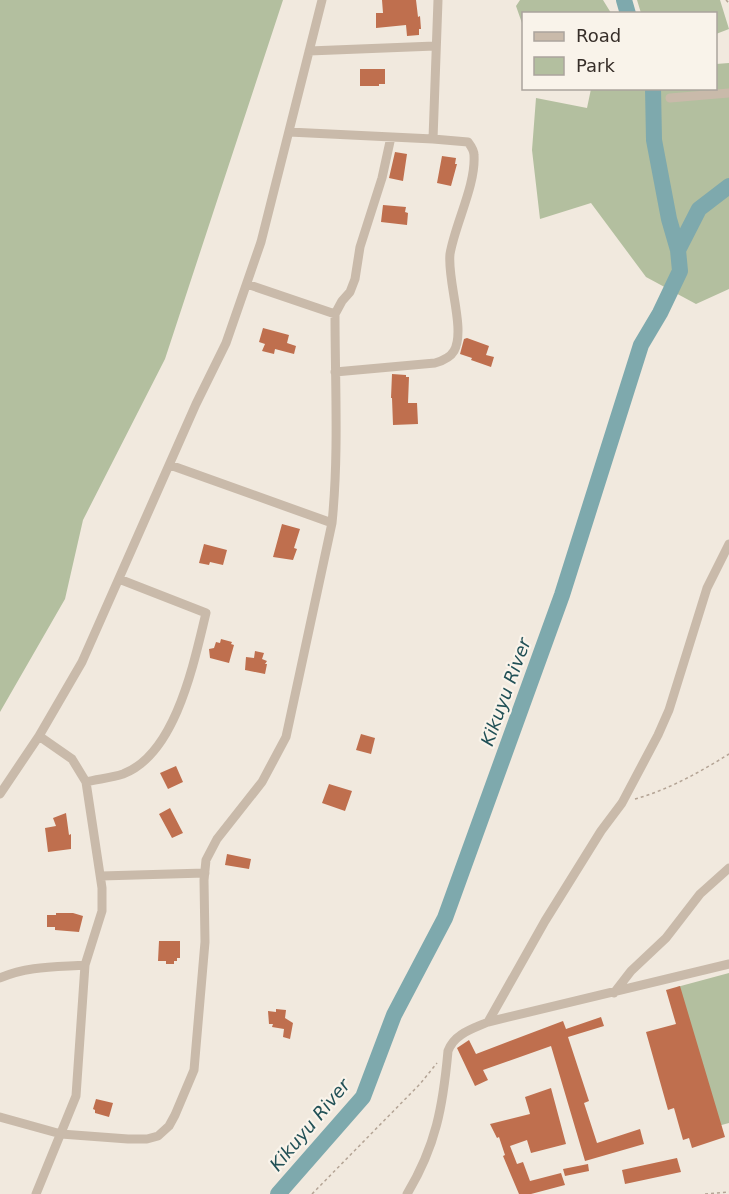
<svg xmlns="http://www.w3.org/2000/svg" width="729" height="1194" font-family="'DejaVu Sans',sans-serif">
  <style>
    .green { fill: #b3bf9f }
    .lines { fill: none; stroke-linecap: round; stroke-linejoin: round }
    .river { stroke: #7ea9ad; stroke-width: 16 }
    .building { fill: #bf6f4e }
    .path { stroke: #b4a495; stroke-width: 1.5; stroke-dasharray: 3 3; stroke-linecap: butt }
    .minor { stroke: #c9baaa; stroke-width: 9 }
    .labels { text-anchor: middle; stroke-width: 4.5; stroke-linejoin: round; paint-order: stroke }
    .water-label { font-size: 18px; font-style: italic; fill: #215056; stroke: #f9f3ea }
  </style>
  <rect width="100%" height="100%" fill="#f1e9de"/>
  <path class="green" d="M0,0H283L165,359L83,520L65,599L0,712Z
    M520,0H603L611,13L524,14L523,26L516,6Z
    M637,0H720L729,29L716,34V14L641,13Z
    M729,63V289L696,304L646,277L591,203L540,219L532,150L536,98L587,108L591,89L716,88V64Z
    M729,973V1123L714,1127L677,987Z"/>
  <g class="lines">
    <path class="river" d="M624,0L628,14
      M653,88L654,140L669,219L678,250
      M278,1194L363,1097L394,1015L445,918L562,595L641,345L660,313L680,271L678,250L699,209L729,186"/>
  </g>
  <path class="building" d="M382,0H416L418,17L420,16L421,29H419V35L407,36L406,25L376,28V13H383Z
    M360,69H385V84H379V86H360Z
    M395,152L407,154L403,181L389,178Z
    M442,156L456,158L455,164H457L451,186L437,183Z
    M383,205L406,207L405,212L408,213L407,225L381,222Z
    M263,328L289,335L287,343L296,346L294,354L275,349L274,354L262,351L265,344L259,342Z
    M467,338L489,346L486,355L494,357L491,367L471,360L472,358L460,354L464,339Z
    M392,374L406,375V377H409L408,403H417L418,424L393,425L392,398H391Z
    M282,524L300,529L294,548L297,549L293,560L273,557Z
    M204,544L227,550L223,565L210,562L209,565L199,563Z
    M221,639L232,642L231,644L234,645L229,663L210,658L209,649L214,648L216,642L220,643Z
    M255,651L264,653L262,659L267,661L265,664H267L265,674L245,670L246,657L254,658Z
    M361,734L375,738L371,754L356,750Z
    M176,766L183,782L168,789L160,773Z
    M329,784L352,791L345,811L322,803Z
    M170,808L183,833L172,838L159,814Z
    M66,813L69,835L71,834V849L48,852L45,828L56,826L53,818Z
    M227,854L251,859L249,869L225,865Z
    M56,913H73L83,916L79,932L55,930V927H47V915H56Z
    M159,941H180V958H177V961H174V964H166V961H158Z
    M680,986L725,1137L692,1148L689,1138L683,1140L674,1108L668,1110L646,1032L676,1024L666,990Z
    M276,1009L286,1010L285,1018L293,1023L290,1039L283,1037L284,1029L272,1027L273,1024H269L268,1011L276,1012Z
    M601,1017L604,1026L568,1037L589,1101L584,1103L597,1143L640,1129L644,1144L585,1161L551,1046L483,1070L488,1080L475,1086L457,1048L469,1040L476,1054L563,1021L566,1029Z
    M551,1088L566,1144L531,1153L527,1140L510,1146L517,1164L523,1162L530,1181L561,1173L565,1185L531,1194H519L503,1156L505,1155L499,1137L497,1138L490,1124L530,1114L525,1097Z
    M96,1099L113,1103L109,1117L95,1113V1110L93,1109Z
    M677,1158L681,1172L625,1184L622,1170Z
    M588,1164L589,1171L565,1176L563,1169Z"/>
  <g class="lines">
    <path class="path" d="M726,0L729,3
      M635,799C668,790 700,772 729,754
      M312,1194L420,1084L437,1063
      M705,1194L729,1192"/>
    <path class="minor" d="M309,51L435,46
      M670,98L729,93
      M289,132L433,139L438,0
      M247,284L335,314
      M335,372L435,363C442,361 450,358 454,351C466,330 447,281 450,254C455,224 476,185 474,155C474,150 471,146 468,142L433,139
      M170,465L332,523
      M86,782C98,779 111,778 123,774C176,754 194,662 206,613L119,579
      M0,794L39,736L82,662L196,404L226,343L261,242L322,0
      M101,876L205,873
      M0,978C27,966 56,967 85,965
      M614,993L631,971L666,938L700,894L729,868
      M488,1022L545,921L601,831L622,803L658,735L669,710L707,588L729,544
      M0,1117L61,1134L128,1139H147L158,1136L169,1126L175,1115L194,1070L205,942L204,880L206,860L217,839L262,782L286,737L332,523C339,454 335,384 335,314L342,301L350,292L355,279L360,247L382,178L391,137
      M36,1194L76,1096L85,965L102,911V888L86,782L72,759L39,736
      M407,1194C436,1146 443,1106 448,1051C454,1034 472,1029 488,1022L729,964"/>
  </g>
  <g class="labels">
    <g class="water-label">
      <text transform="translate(506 692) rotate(-70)" y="6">Kikuyu River</text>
      <text transform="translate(310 1125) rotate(-50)" y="6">Kikuyu River</text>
    </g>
  </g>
  <rect x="522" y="12" width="195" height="78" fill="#f9f3ea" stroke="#aba49d" stroke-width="1.5"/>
  <rect x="534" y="32" width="30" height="9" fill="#c9baaa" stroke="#aba49d" stroke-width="1.5"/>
  <text x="576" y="42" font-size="18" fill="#372e29">Road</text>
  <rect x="534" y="57" width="30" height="18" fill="#b3bf9f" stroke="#aba49d" stroke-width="1.5"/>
  <text x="576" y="72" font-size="18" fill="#372e29">Park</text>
</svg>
